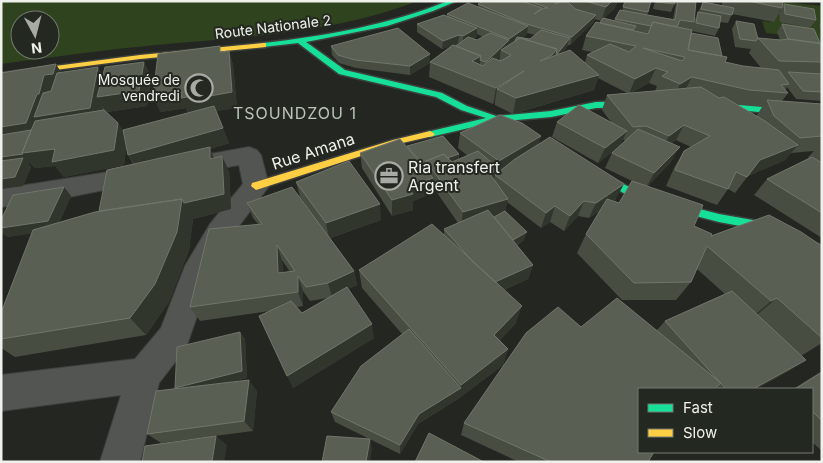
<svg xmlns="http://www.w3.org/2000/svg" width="823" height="463" font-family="Inter,sans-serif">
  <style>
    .green { fill: #2f431f; fill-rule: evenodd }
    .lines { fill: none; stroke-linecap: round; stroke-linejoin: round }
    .street-casing { stroke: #3e403d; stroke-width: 2 }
    .fast-casing { stroke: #3e403d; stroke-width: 3 }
    .slow-casing { stroke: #3e403d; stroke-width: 3 }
    .street { fill: #535552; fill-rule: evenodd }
    .fast { fill: #16e098; fill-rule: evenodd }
    .slow { fill: #ffcf43; fill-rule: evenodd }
    .wall { fill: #474d40; fill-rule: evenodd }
    .shaded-wall { fill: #31362c }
    .building { fill: #595f52; stroke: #70766a; fill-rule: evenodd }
    .labels { text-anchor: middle; stroke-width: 4; stroke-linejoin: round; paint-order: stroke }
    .far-street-label { font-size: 14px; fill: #eff2ec; stroke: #232820 }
    .far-poi-label { font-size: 14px; fill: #eff2ec; stroke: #232820; text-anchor: end }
    .far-quarter-label { font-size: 16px; letter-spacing: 1px; fill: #bcc3b8; stroke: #232820 }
    .street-label { font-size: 16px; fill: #eff2ec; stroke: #232820 }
    .poi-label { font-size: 16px; fill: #eff2ec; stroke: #232820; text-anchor: start }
  </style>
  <rect width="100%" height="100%" fill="#242622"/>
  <path class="green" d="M1,1H418C335,33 244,37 156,45C104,50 53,57 1,64ZM20,20H50V50H20Z
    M773,1L822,6V57L811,38L766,33L762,21L772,22Z"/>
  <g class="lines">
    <g class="street-casing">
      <path id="street" d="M249,147L257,150L261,155L269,186L230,238L214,267L186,348L159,383L140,462H100L121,395L1,411V375L135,359L161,328L185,266L210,224L243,184L239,165L188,174L179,172L176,166L179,160L188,158Z
        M140,167L149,169L152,175L149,181L69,197L1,207V189Z"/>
    </g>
    <g class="fast-casing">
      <path id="fast" d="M448,1H457L433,11L387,26L306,42L345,70L442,93L467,106L496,116L551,111L596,102L641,101L645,104L641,107L596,108L551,117L495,122L430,137L427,136V132L486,118L461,110L436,97L339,74L298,43L263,47L259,45L263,43C326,36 388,25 448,1Z
        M707,98L737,104L822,112V118L737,110L704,103V99Z
        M588,166L645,195L719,214L780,225L822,246V257L777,233L719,222L638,201L584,171L583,169L584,167Z"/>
    </g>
    <g class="slow-casing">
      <path id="slow" d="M263,43H266V47L140,59L1,77V73L140,55Z
        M430,131L435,134L433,136L398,144L256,190L251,186L252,183L393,140Z"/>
    </g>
    <use href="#street" class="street"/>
    <use href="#fast" class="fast"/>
    <use href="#slow" class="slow"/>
  </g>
  <path class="wall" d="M483,1H562L570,4L571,1H618L614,9L604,18L614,21L615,19L622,11L625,1L648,12L647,15L673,19L676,3H675L671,12L653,9L655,1H696L694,21L703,2L722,5V1H783L782,8L774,22L732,14L728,23L720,22L719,28L715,36L692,31L691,33L722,56L725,62L743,66L762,69L749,53L751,49L735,47L732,29L736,21L758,38L780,40L777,32L782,24L822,44V101L796,99L787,87L785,90L788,93L782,101L822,104V238L754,195L767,179L809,158L808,157L814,151L791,153L785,160L748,176L735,193L728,189L717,205L666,186L675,166L684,151L691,147L676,140L671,143V162L648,186L694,226L711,236L822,246V343L801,356L806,360L787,372L756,389H639L648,462H519L461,435L464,423L581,327L657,330L665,321L725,294L697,269L691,282L676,300H622L577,253L586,234L599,211L589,218L578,216L564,231L550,222L541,228L507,202L505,212L524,240L517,245L533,265L528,279L504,290L516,323L500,340L508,349L503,365L458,399L418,424L400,454L335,422L331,412L402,334L362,288L359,270L444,235V229L458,223L433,187L432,193L413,201V210L392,216L362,168L360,153L407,148V146L459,154V160L468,156L458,148L460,133L541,136L538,145L616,199L614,201L619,203L632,181L605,168L612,153L615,150L598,163L552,137L557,122H611L602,110L607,95L627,93L598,78L594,90L513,114L495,105V102L493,104L429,77L430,63L410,75L356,68L339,63L332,55L331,46L430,54V62L451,46L442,49L417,32V24L447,16V14L478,7V4ZM595,19L601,21L600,23L586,36L582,50L592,52L587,55L585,62L562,53L568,45H570L593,23ZM527,33L535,35L530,39L522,38L527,34ZM477,34L483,37L477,40L473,39L477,36ZM500,55L499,61L496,60ZM649,83L657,86L655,91L631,93ZM737,105H739L762,107L757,115V116ZM623,139L625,141L620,145Z
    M784,4L816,20L810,28L780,22L779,12Z
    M822,21V31L819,25Z
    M229,51L233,65L237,108L216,111L229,143L210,149L214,158L229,171L231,209L193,219L189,250L169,302L146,335L15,357L1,348V313L32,233L7,237L64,187L71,196L59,223L99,211L133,164L128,155L126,147L124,165L64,177L55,166L35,168L30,163H28L31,167L23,186L1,189L61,73L152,77L147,106L107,112L123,131L188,113L186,108L160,112L222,52Z
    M296,182L381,220L330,238L354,271L357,285L348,289L374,338L293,388L270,311L200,321L190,307L258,224L253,218L247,203L313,216L300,197ZM282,260L290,272H283ZM303,291L310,301L328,298L302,313L297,307L303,306Z
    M240,332L245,339L247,378L230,382L257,391L253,431L161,443L147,434L176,389L175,388Z
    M822,371V451L812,442V389H793Z"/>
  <path class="shaded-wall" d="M612,1H618L614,9L601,21L606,7Z
    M596,15L593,23L570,45L572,37Z
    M528,26L527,34L508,47L501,50L500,55L485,71L486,62L509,40V39Z
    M477,28V36L463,44V36Z
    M459,35L458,44L442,49L443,41Z
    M570,38L567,46L555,63L557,54Z
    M557,49L554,63L540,61Z
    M229,51L233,65L237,108L205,113H188L186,108L160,112L153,96L182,92Z
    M430,54V63L410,75V66Z
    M481,56L479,70L472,61Z
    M144,62L152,77L147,106L106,112L103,107L100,123H118L128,138L124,165L64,177L55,166L35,168L30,163H28L31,167L23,186L1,189V127L37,94L44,75L56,64L65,79L98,67L107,82Z
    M656,68L649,83L629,94L635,79Z
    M524,71L497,89L495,102L493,104L496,88Z
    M599,75L594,90L513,114L516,98Z
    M692,77L684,92L673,99L680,84Z
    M684,125L676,140L660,152L669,136Z
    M223,128L229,143L210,149L216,163L138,170L128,155Z
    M627,131L620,146L598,163L605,148Z
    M541,136L537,151L496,176L495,175L493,186L490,174L497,169L499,161Z
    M798,145L785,160L748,176L735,193L760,160Z
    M680,147L671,162L646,188L654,173Z
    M459,154L458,163L428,164Z
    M222,156L229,171L231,209L193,219L189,250L169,302L146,335L130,318L182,199Z
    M433,178L432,193L413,201V210L392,216V200L408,187Z
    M624,184L616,199L589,218L596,203Z
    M64,187L71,196L56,230L7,237L1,232V228Z
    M508,199L504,214L461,227L463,212Z
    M584,201L578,216L564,231L570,216Z
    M380,204L381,220L329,238L326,223Z
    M555,206L550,222L541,228L546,213Z
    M527,232L524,240L511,248L513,240Z
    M277,245L282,260L284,287L278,273Z
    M533,265L528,279L488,297L492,283Z
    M354,271L357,285L332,297L328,283Z
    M298,276L303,291V306L298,292Z
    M777,298L757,315L751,318L771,301Z
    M522,306L516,323L490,351L494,335Z
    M372,324L374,338L293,388L287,376Z
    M240,332L245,339L247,378L182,394L175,388Z
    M508,349L503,365L458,399L461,385Z
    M806,360L787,372L756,389H753Z
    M249,380L257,391L253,431L244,421Z
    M461,388L458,399L418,424L400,454V445L419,414Z
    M216,436L227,445L224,462H212Z
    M370,439L372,449L370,462H366Z"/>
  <path class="building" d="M483,1H522L542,8L534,14L544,8H548L529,1H559L555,4L563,1H567L575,9L596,15L572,37L523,23L478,4Z
    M585,1H612L606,7Z
    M625,1H651L648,12L623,7Z
    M656,1H675V4L656,2Z
    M678,1H696L694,22L680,20L677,27L653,22L651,26L615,19L620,10L675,20Z
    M748,1H783L782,8Z
    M703,2L734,8L732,15L701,9Z
    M468,3L528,26L509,39L447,14Z
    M784,4L814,9L816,20L785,14Z
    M698,12L721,16L719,28L696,23Z
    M444,15L477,28L463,36L459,35L443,41L417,24Z
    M603,18L636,26L633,30L600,23Z
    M736,21L754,24L758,39V38L756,41L740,39Z
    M596,22L648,34L653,22L692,30L688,50L727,57L725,62L743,66L779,70L789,84L781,85L788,93L749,90L692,77L680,84L662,76L668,72L656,68L635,79L587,55L610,44L629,52L636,46L586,36ZM643,48L685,57L682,61Z
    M782,24L814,29L820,43L788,39Z
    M398,28L430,54L410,66L355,60L338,55L331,46Z
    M541,30L570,38L557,54H556L557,49L520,38L515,41L517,37L530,39Z
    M490,33L509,40L486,62L480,60L481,56L456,46L468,37L477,40Z
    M691,33L718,38L722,56L688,50Z
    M520,38L557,49L552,55L540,61L570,50L599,75L516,98L497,89L524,71L496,88L430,62L453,45L481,56L472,61L483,66L492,58L501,61L511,55L501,50Z
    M758,38L781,40L788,39L822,44V62L779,61Z
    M220,46V52L229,51L232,92L199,98V95L181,98L182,92L153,96L158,54Z
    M144,62L139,91L97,97L105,67Z
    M56,64L53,74L44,75L39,94H37L26,123L1,127V73Z
    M98,67L90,108L34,117L43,93L51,91L57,73Z
    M788,72L822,74V92L803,91Z
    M701,87L719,98L724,97L765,121L798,145L760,160L747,177L736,172L728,189L675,170L684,151L710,136L684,125L669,136L646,126L633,127L607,95Z
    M767,100L822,104V136L800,138L774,116Z
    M579,105L627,131L605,148L557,122Z
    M214,106L223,128L128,155L123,130Z
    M104,110L118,123L114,150L52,162L55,149L22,153L35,121Z
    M500,115L522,123L541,136L499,161L460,133Z
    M638,129L680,147L654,173L612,153Z
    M31,130L22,153L23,154L1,157V135Z
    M443,136L459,154L447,158L444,154L426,161L425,165H424L407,146Z
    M550,137L624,184L596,203L584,201L570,216L555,206L546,213L495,175L515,159Z
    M400,139L433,178L408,187L413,194L392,200L360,153Z
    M210,147V159L222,156L224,194L184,203L182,199L99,211L107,170Z
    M478,151L499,169L490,174L508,199L463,212L426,161L444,154L452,162Z
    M812,157L822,163V213L767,179Z
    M23,158L15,177L1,179V161Z
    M349,161L380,204L326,223L296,182Z
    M632,181L703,205L694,226L712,234L711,236L769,215L801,232L822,246V338L777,298L771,301L707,246L691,282L634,283L586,234L607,199L619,203Z
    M64,187L48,221L1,228V220L13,195Z
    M292,187L354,271L328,283L306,287L298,276V292L190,307L209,229L262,224L247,203ZM277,245L295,271L278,273Z
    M182,199L177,232L155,284L130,318L1,339V313L33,230L95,212Z
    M488,210L533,265L495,282L473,262L444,229Z
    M505,211L527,232L513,240L494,217Z
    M432,224L522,306L494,335L508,349L461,385L359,270Z
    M347,287L372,324L287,376L259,316L291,301L302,313Z
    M732,291L806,360L753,389H726L665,321Z
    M617,298L721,383L714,389H639V452H654L648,462H551L464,423L526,333L558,307L581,327Z
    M409,329L461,388L419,414L400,445L331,412L361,366Z
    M240,332L242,371L175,388L177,347Z
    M822,372V421L812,411V389H795Z
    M249,380L244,421L147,434L156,391Z
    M429,433L484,462H415Z
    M216,436L212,462H142L145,446Z
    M327,436L370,439L366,462H322Z"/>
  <defs>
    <g id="mosque-ring" transform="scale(1.4375)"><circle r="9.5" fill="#232820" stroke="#a8aba5" stroke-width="1.5"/><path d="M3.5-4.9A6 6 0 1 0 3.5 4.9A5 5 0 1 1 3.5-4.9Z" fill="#a8aba5"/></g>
    <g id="office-ring" transform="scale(1.4375)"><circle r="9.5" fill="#232820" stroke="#a8aba5" stroke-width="1.5"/><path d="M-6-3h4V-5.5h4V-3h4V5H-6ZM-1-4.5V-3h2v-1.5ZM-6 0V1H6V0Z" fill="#a8aba5"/></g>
  </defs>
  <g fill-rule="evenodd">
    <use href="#mosque-ring" x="199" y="88"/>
    <use href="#office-ring" x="389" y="176"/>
  </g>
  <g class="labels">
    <g class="far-street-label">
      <text transform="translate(273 27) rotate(-7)" y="5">Route Nationale 2</text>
    </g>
    <g class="far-poi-label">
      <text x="180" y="85">Mosquée de<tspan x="180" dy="16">vendredi</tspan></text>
    </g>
    <g class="far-quarter-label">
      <text x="295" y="119">TSOUNDZOU 1</text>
    </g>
    <g class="street-label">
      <text transform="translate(313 151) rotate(-18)" y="6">Rue Amana</text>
    </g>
    <g class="poi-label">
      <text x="408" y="173">Ria transfert<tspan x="408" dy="18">Argent</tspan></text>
    </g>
  </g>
  <rect width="823" height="463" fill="none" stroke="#eff2ec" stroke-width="5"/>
  <rect x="638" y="388" width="175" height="65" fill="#232820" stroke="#757972"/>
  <rect x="648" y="404" width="25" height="8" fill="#16e098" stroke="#757972"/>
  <text x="683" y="413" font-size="15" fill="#eff2ec">Fast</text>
  <rect x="648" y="429" width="25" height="8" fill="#ffcf43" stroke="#757972"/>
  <text x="683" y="438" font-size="15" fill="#eff2ec">Slow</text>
  <g transform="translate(35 35) rotate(173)"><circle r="24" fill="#232820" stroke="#757972"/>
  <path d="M0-4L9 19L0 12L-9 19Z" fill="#a8aba5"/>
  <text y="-8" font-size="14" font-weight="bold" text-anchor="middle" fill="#eff2ec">N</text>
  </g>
</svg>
